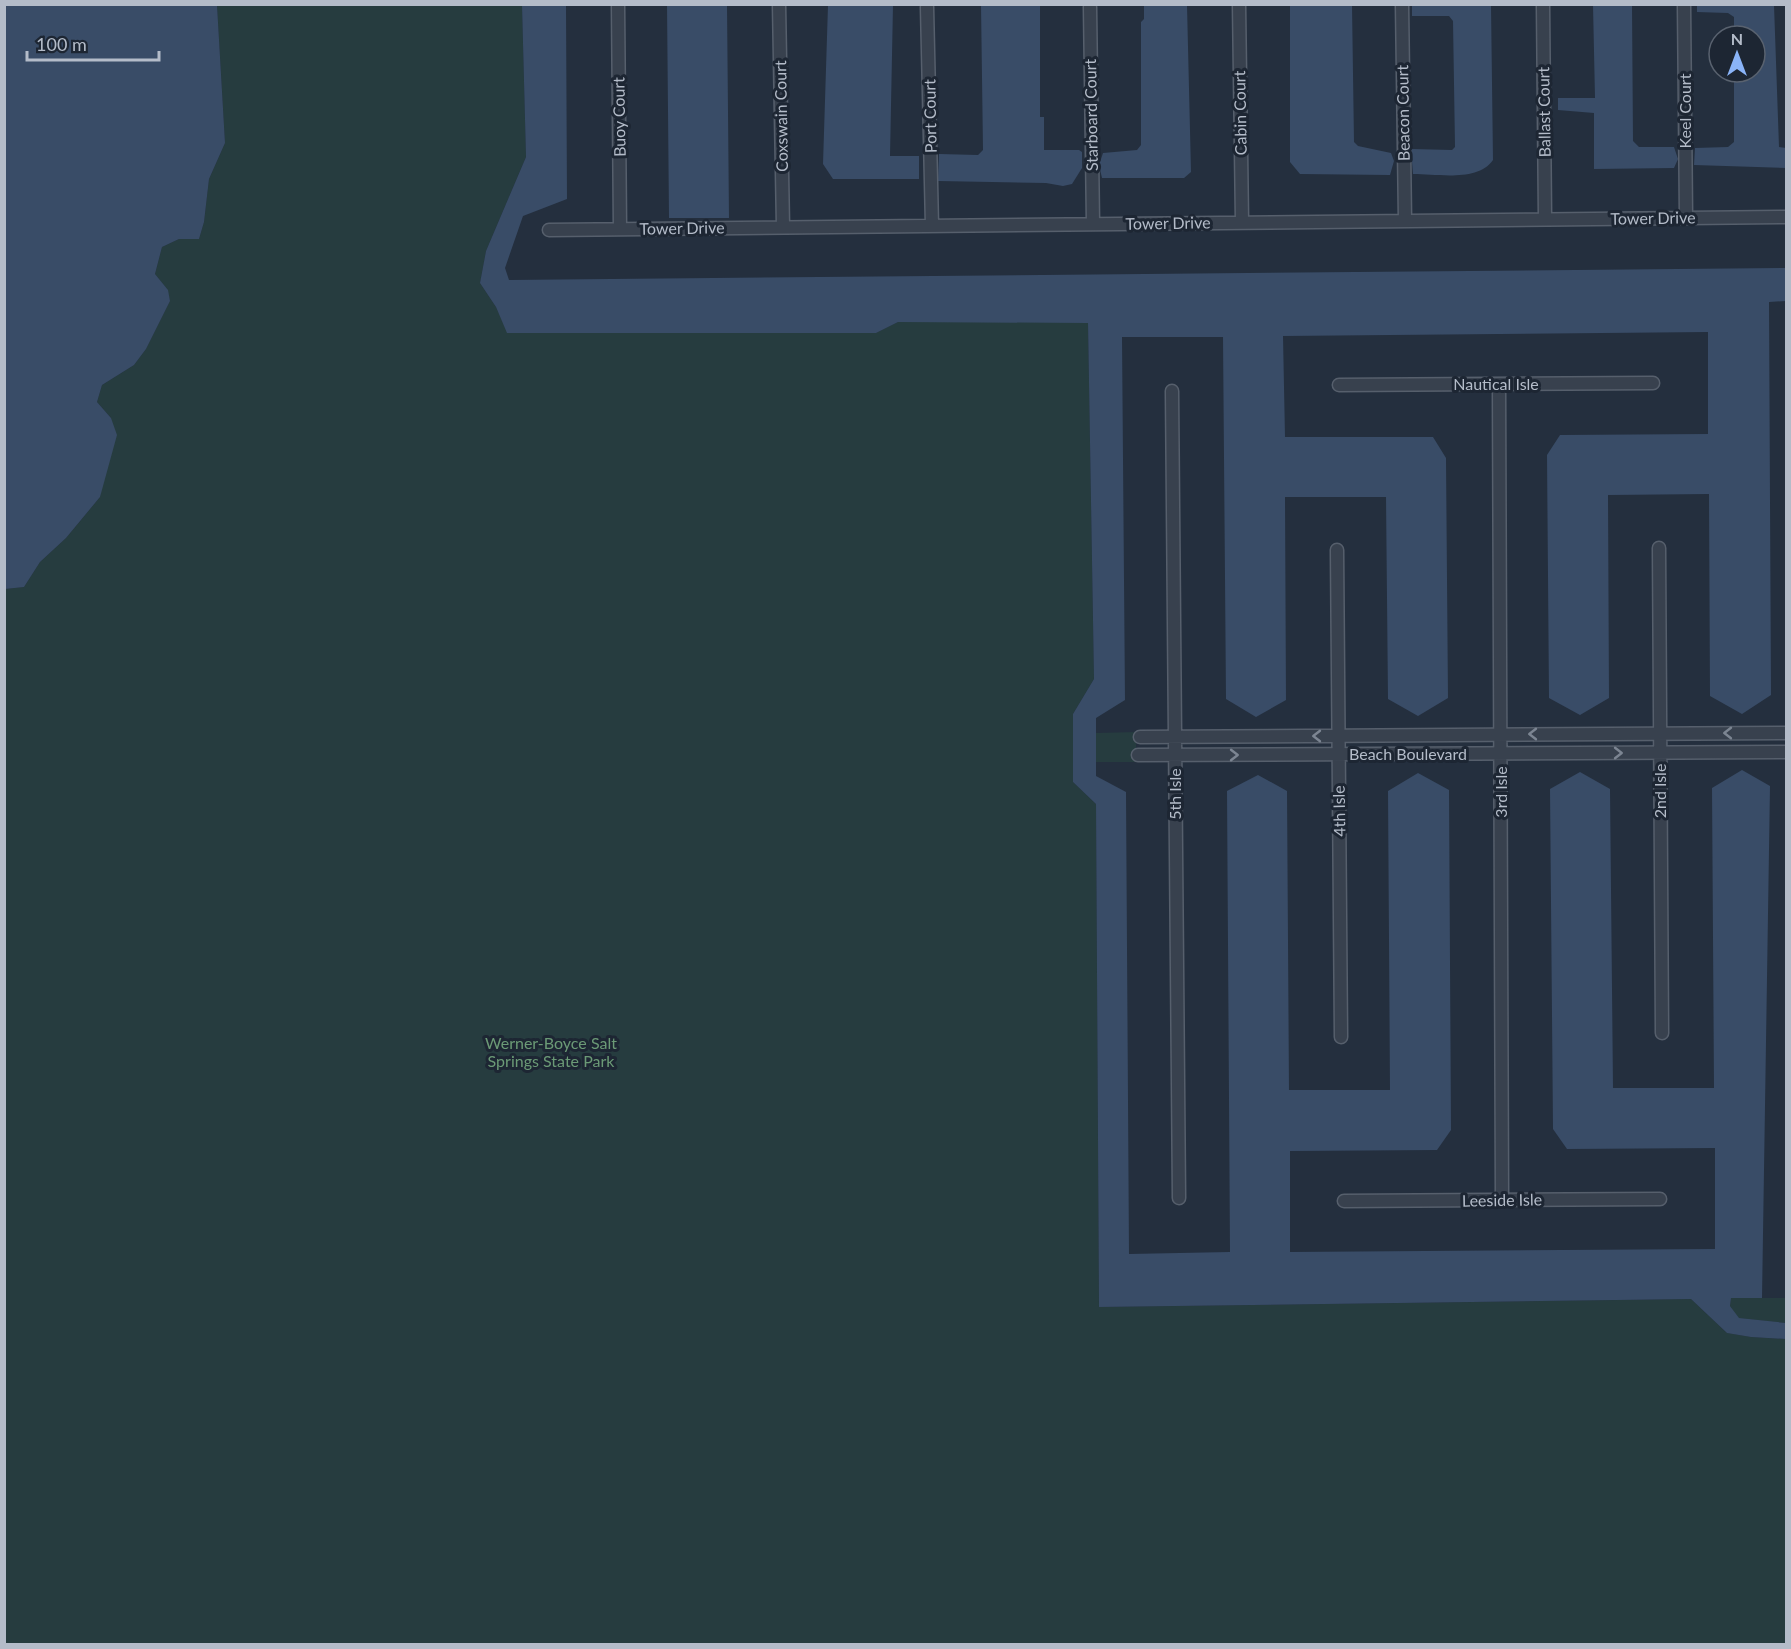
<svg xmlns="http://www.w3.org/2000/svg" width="1791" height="1649" font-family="Lato,sans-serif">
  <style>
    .green { fill: #263c3f }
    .water { fill: #394c67 }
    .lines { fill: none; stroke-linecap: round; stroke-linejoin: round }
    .minor-casing { stroke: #565f6c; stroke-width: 15 }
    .minor { stroke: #38414e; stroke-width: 12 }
    .oneway { stroke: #7c8592 }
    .labels { text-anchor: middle; stroke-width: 6; stroke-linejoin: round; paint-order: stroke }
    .street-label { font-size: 16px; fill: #b4bcc9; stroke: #1d2633 }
    .park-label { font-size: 16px; fill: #6b9a76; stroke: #1d2633 }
  </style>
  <rect width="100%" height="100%" fill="#242f3e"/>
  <path class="green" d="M217,5H522L526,157L486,251L480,283L496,307L508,333H876L898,322H1088L1094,679L1073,714V782L1096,804L1099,1307L1691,1299L1727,1333L1751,1337L1786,1339V1644H5V589L24,587L40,562L66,538L100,497L111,418L97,402L102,385L134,365L146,349L170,301L167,289L155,274L162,247L179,239H199L204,222L209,179L225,143Z
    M1136,732V762H1096V733Z
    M1731,1298H1786V1323L1738,1318L1730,1306Z"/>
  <path class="water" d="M4,5H217L225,143L209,179L204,222L199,239H179L162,247L155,274L168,290L170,301L146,349L134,365L102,385L97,402L111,418L117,435L100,497L66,538L40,562L24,587L5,589Z
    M522,5H566L567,199L523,216L505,268L509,280L1786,268V301L1769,302L1771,695L1742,714L1710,696L1709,494L1608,495L1609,698L1580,715L1549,698L1547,455L1560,435L1708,434V332L1283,336L1285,437H1433L1446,458L1448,698L1418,716L1388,699L1386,497H1285L1286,700L1256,717L1226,699L1223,337H1122L1125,700L1096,718V776L1126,792L1129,1254L1230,1252L1227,791L1258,775L1287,791L1289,1090H1390L1388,791L1418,773L1449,790L1451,1130L1437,1150L1290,1151V1252L1715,1249V1148L1567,1149L1553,1129L1550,789L1580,772L1610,789L1613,1088H1714L1712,788L1742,770L1770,786L1762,1298H1731L1730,1306L1739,1318L1786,1323V1339L1751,1337L1727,1333L1691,1299L1099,1307L1096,804L1073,782V714L1094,679L1088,323L898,322L876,333H507L496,307L480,283L486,251L526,157Z
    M667,5H727L729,218H669Z
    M828,5H893L890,156H919V179H833L823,164Z
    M981,5H1040V117H1044V150H1079L1082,152V168L1072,184L1063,186L1046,183L938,181L939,154L978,155L983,150Z
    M1144,5H1187L1191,172L1184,178H1102L1099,165L1103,153L1137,150L1141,145V22L1144,19Z
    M1290,5H1352L1354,142L1358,146L1391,153L1394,161L1390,175L1300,174L1290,162Z
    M1412,5H1491L1493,160C1478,182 1438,174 1413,174L1411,149L1452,150L1455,147L1453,21L1449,16H1412Z
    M1593,5H1632L1633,141L1639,147H1674L1678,159L1674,168L1594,169V113L1558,110V98H1595Z
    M1697,5H1774L1779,147L1786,148V168L1694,165L1695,148L1728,147L1734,142V72H1755V36H1734V17L1728,13L1697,12Z"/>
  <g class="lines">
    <g class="minor-casing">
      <path id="minor" d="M618,4L620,229
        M779,4L783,227
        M1239,4L1242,222
        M1402,4L1405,221
        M1543,4L1545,219
        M1684,4L1686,218
        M927,7L932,226
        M1090,7L1093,224
        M549,230L1786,217
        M1499,384L1502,1200
        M1339,385L1653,383
        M1172,391L1179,1198
        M1659,548L1662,1033
        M1337,550L1341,1037
        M1140,737L1786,733
        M1138,755L1786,752
        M1344,1201L1660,1199"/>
    </g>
    <use href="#minor" class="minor"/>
  </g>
  <defs><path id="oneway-chevron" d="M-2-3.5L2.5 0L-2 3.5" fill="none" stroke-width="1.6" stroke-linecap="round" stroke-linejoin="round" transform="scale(1.5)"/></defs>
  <g class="oneway">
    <use href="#oneway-chevron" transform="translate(1728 733) rotate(-180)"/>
    <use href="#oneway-chevron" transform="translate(1533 734) rotate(180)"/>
    <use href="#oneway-chevron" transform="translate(1317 736) rotate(180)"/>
    <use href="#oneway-chevron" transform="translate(1618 753)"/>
    <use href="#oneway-chevron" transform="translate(1234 755)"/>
  </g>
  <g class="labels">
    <g class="street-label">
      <text transform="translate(1685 111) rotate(-90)" y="6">Keel Court</text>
      <text transform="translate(1544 112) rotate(-91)" y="6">Ballast Court</text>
      <text transform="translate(1240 113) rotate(-91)" y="6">Cabin Court</text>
      <text transform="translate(1403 113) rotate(-91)" y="6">Beacon Court</text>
      <text transform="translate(1091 115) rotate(-91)" y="6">Starboard Court</text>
      <text transform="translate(781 116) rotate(-91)" y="6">Coxswain Court</text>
      <text transform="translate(930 116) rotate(-91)" y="6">Port Court</text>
      <text transform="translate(619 117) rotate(-91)" y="6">Buoy Court</text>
      <text transform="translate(1653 218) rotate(-1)" y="6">Tower Drive</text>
      <text transform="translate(1168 223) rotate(-1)" y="6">Tower Drive</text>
      <text transform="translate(682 228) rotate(-1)" y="6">Tower Drive</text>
      <text x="1496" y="390">Nautical Isle</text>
      <text x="1408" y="760">Beach Boulevard</text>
      <text transform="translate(1660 791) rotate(-90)" y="6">2nd Isle</text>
      <text transform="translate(1501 792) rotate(-90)" y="6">3rd Isle</text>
      <text transform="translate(1175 794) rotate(-90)" y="6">5th Isle</text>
      <text transform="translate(1339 811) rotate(-91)" y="6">4th Isle</text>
      <text transform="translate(1502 1200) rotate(-1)" y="6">Leeside Isle</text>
    </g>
    <g class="park-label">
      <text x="551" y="1049">Werner-Boyce Salt<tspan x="551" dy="18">Springs State Park</tspan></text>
    </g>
  </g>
  <rect width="1791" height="1649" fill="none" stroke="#b4bcc9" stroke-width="12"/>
  <g transform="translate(1737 54)"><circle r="28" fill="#1d2633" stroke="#59626f" stroke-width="1.5"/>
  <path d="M0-4.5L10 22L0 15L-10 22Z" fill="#8ab4f8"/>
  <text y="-9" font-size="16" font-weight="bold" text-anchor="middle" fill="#b4bcc9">N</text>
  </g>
  <path d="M27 51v9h132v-9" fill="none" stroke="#b4bcc9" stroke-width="3"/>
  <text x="36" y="51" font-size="18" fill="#b4bcc9" stroke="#1d2633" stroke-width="4.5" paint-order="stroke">100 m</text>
</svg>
